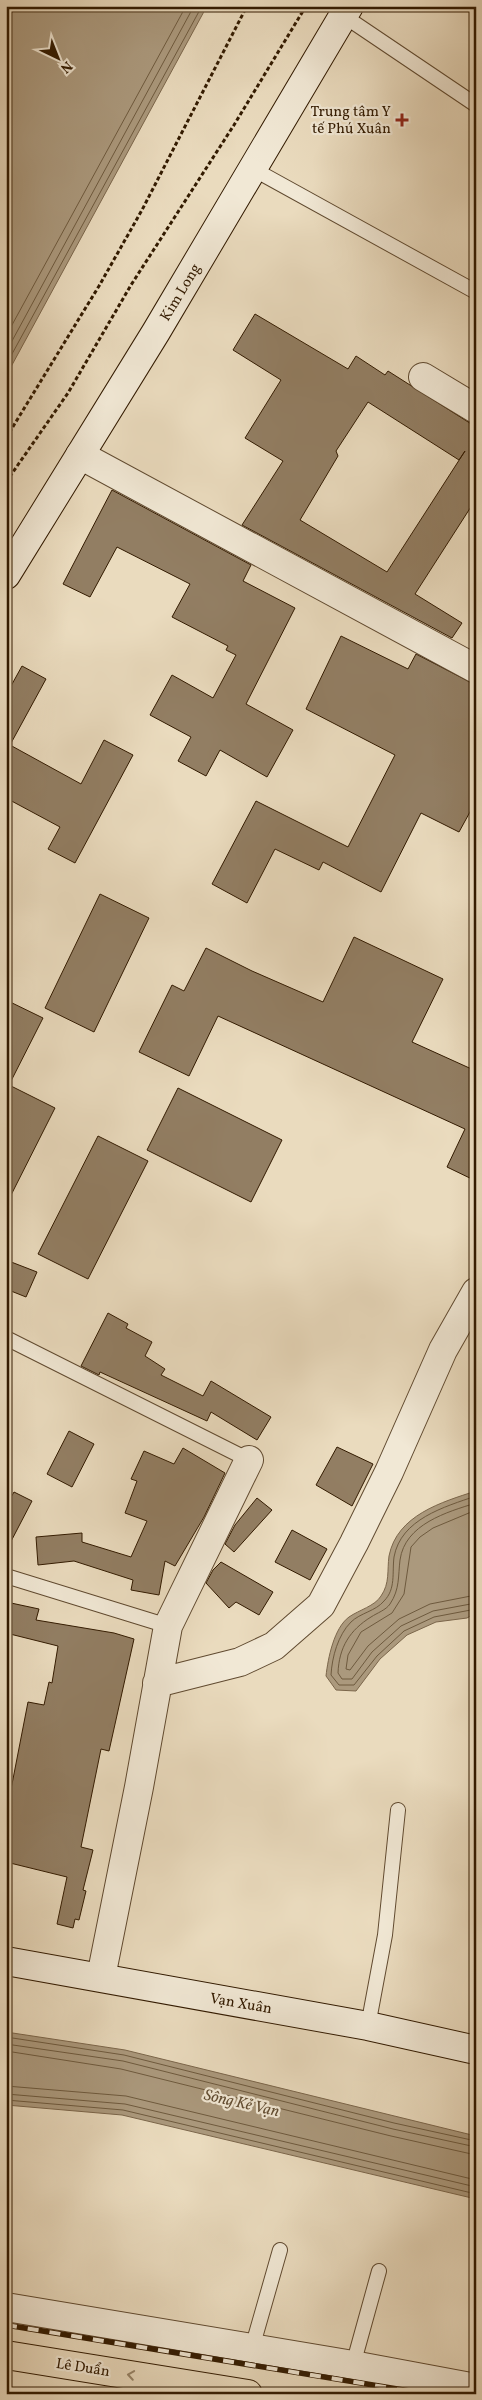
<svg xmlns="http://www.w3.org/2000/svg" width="482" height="2400" font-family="Vollkorn,serif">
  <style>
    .water { fill: #ab997d; stroke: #7b664b }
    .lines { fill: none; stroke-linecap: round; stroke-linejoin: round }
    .shore { stroke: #6e5a3e; stroke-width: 1 }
    .building { fill: #927e63; stroke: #321a00; fill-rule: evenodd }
    .lane-casing { stroke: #604a30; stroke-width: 16 }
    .street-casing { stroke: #604a30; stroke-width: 30 }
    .secondary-casing { stroke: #321a00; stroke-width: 30 }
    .primary-casing { stroke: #321a00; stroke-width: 30 }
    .path { stroke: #321a00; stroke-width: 3; stroke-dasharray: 4 2.5; stroke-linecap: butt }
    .lane { stroke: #f1e8d5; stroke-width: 14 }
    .street { stroke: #f1e8d5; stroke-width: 28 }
    .secondary { stroke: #f1e8d5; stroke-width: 28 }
    .primary { stroke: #eadbbe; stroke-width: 28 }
    .rail-casing { stroke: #321a00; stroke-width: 5.5 }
    .rail { stroke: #f1e8d5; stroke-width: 4; stroke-dasharray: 11; stroke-linecap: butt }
    .oneway { stroke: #978468 }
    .poi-dot { fill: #8f2418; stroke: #f1e8d5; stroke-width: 2 }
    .labels { text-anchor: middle; stroke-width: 4.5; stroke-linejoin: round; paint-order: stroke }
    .poi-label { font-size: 15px; fill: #321a00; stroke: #f1e8d5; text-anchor: end }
    .street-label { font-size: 15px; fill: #321a00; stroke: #f1e8d5 }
    .water-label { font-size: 16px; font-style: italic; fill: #624d32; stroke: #f1e8d5 }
  </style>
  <rect width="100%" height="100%" fill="#eadbbe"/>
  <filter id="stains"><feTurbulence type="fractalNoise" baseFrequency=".004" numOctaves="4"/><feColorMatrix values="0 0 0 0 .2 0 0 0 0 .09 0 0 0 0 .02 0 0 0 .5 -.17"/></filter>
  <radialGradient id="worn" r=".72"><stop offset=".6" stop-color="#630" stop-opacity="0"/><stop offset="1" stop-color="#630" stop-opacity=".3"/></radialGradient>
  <path class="water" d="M6,6H207L6,376Z
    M476,1491V1613L467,1618L436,1622L407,1635L380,1659L356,1691L336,1690L326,1676C328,1658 334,1628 349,1617C359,1610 375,1606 381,1596C390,1583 387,1571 389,1556C397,1515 442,1502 476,1491Z
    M6,2032L125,2050L476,2136V2199L122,2115L6,2105Z"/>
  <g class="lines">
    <path class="shore" d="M6,336L186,6
      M6,352L194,6
      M6,365L202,6
      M476,1496C444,1507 401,1519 394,1557C392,1573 396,1589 384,1601C376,1611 360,1613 351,1622C338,1635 332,1657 331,1675L339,1685H354L377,1656L404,1631L434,1617L476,1609
      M476,1503C447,1512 405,1524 400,1560C398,1576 400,1589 390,1604C386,1610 377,1613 371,1617C350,1630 339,1647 338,1673L342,1679H352L372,1652L401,1626L433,1611L476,1603
      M476,1510L433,1528L420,1537L411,1547L404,1594L392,1613L361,1632L348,1655L346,1669L350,1670L368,1646L399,1619L430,1604L476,1595
      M6,2037L124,2055L394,2123L476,2141
      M6,2044L123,2061L393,2129L476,2147
      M6,2051L121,2069L391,2136L476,2155
      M6,2086L126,2096L476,2180
      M6,2094L125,2104L476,2187
      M6,2100L123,2110L476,2194"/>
  </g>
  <path class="building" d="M255,314L348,369L356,356L385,375L388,371L476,427V499L415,594L462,623L452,638L242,525L283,461L245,438L281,380L233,350ZM368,402L459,460L465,451L387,572L300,520L338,456L336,451Z
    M112,490L251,565L243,581L295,608L246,704L293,730L267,777L220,750L206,776L178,761L191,737L150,715L172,675L213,698L236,655L226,650L228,646L172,617L190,584L117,547L90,597L63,584Z
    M341,636L408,669L416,654L476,685V801L459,832L421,813L381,892L323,862L319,870L275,849L247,903L212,884L256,801L348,847L395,755L306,709Z
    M22,666L46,679L10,745L81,784L104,740L133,755L75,863L48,849L60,827L6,798V695Z
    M100,894L149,918L94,1032L45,1008Z
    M354,937L443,979L412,1042L476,1071V1181L447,1167L465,1129L218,1016L189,1076L139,1052L172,985L184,991L206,948L252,971L323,1002Z
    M6,1000L43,1018L9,1085L55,1108L6,1205Z
    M178,1088L282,1140L251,1202L147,1150Z
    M98,1136L148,1161L88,1279L38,1254Z
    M6,1260L37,1272L26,1297L6,1289Z
    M108,1313L128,1324L126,1328L152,1342L145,1356L165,1369L161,1375L203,1396L211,1381L271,1417L257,1440L211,1412L207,1421L100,1372L99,1375L81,1366Z
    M69,1431L94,1444L72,1487L47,1474Z
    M337,1447L373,1464L352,1506L316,1485Z
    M183,1448L225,1473L204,1517L175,1566L165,1561L159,1595L131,1590L133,1580L74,1561L38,1565L36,1537L82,1533V1542L131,1557L147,1521L125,1513L137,1481L131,1479L144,1451L174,1464Z
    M14,1492L32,1501L6,1551V1506Z
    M257,1498L272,1510L234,1552L225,1544L235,1525Z
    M292,1530L327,1549L310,1580L275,1562Z
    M221,1562L273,1592L259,1615L236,1602L229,1608L206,1583L213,1570Z
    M11,1603L39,1609L36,1620L114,1633L134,1639L109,1751L101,1749L81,1847L93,1850L83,1890L86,1891L79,1920L75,1919L73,1928L57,1924L67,1877L6,1862V1815L28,1702L44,1705L49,1682L52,1683L58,1646L6,1633V1622Z"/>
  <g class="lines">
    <g class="lane-casing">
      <path id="lane" d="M344,16L476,105
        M253,169L476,292
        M6,1338L249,1460
        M6,1576L168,1626
        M368,2026L385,1935L398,1810
        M252,2348L280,2250
        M353,2365L379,2271"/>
    </g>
    <g class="street-casing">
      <path id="street" d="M423,377L476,409
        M80,455L476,669
        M157,1683L240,1662L274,1646L321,1605L354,1543L389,1472L443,1350L476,1292
        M101,1977L139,1787L168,1626L249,1460
        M6,2307L353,2365L476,2388"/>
    </g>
    <g class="secondary-casing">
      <path id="secondary" d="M6,575L156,332L349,6
        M6,1961L368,2026L476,2050"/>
    </g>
    <g class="primary-casing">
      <path id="primary" d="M6,2355L248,2394"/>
    </g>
    <path class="path" d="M6,438L99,286L142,210L247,6
      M6,482L68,393L131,285L234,125L306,6"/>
    <use href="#lane" class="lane"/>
    <use href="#street" class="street"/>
    <use href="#secondary" class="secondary"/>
    <use href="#primary" class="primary"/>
    <g class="rail-casing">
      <path id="rail" d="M6,2325L428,2394"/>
    </g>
    <use href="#rail" class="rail"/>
  </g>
  <defs><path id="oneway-chevron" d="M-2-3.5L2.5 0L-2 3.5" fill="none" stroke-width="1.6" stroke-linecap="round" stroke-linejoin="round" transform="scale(1.25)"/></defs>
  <use class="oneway" href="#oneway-chevron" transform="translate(131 2375) rotate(-171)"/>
  <path class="poi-dot" d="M399.5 112.5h5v5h5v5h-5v5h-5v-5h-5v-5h5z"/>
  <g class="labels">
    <g class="poi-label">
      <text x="391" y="116">Trung tâm Y<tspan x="391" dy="17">tế Phú Xuân</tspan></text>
    </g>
    <g class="street-label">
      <text transform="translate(180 292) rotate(-59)" y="5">Kim Long</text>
      <text transform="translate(241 2003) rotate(10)" y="5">Vạn Xuân</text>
      <text transform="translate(83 2367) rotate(9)" y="5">Lê Duẩn</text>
    </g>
    <g class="water-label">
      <text transform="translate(242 2102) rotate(13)" y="6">Sông Kẻ Vạn</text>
    </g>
  </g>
  <rect width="482" height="2400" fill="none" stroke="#eadbbe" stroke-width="25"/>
  <rect x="8" y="8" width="467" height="2385" fill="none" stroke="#321a00" stroke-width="2.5"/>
  <rect x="12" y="12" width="457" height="2375" fill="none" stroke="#321a00"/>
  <g transform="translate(58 58) rotate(137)" stroke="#f1e8d5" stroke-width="4" paint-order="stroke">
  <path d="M0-4L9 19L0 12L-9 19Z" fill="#321a00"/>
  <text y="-8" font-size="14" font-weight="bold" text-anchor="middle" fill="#321a00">N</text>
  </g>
  <rect width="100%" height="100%" filter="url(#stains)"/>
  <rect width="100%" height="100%" fill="url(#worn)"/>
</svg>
